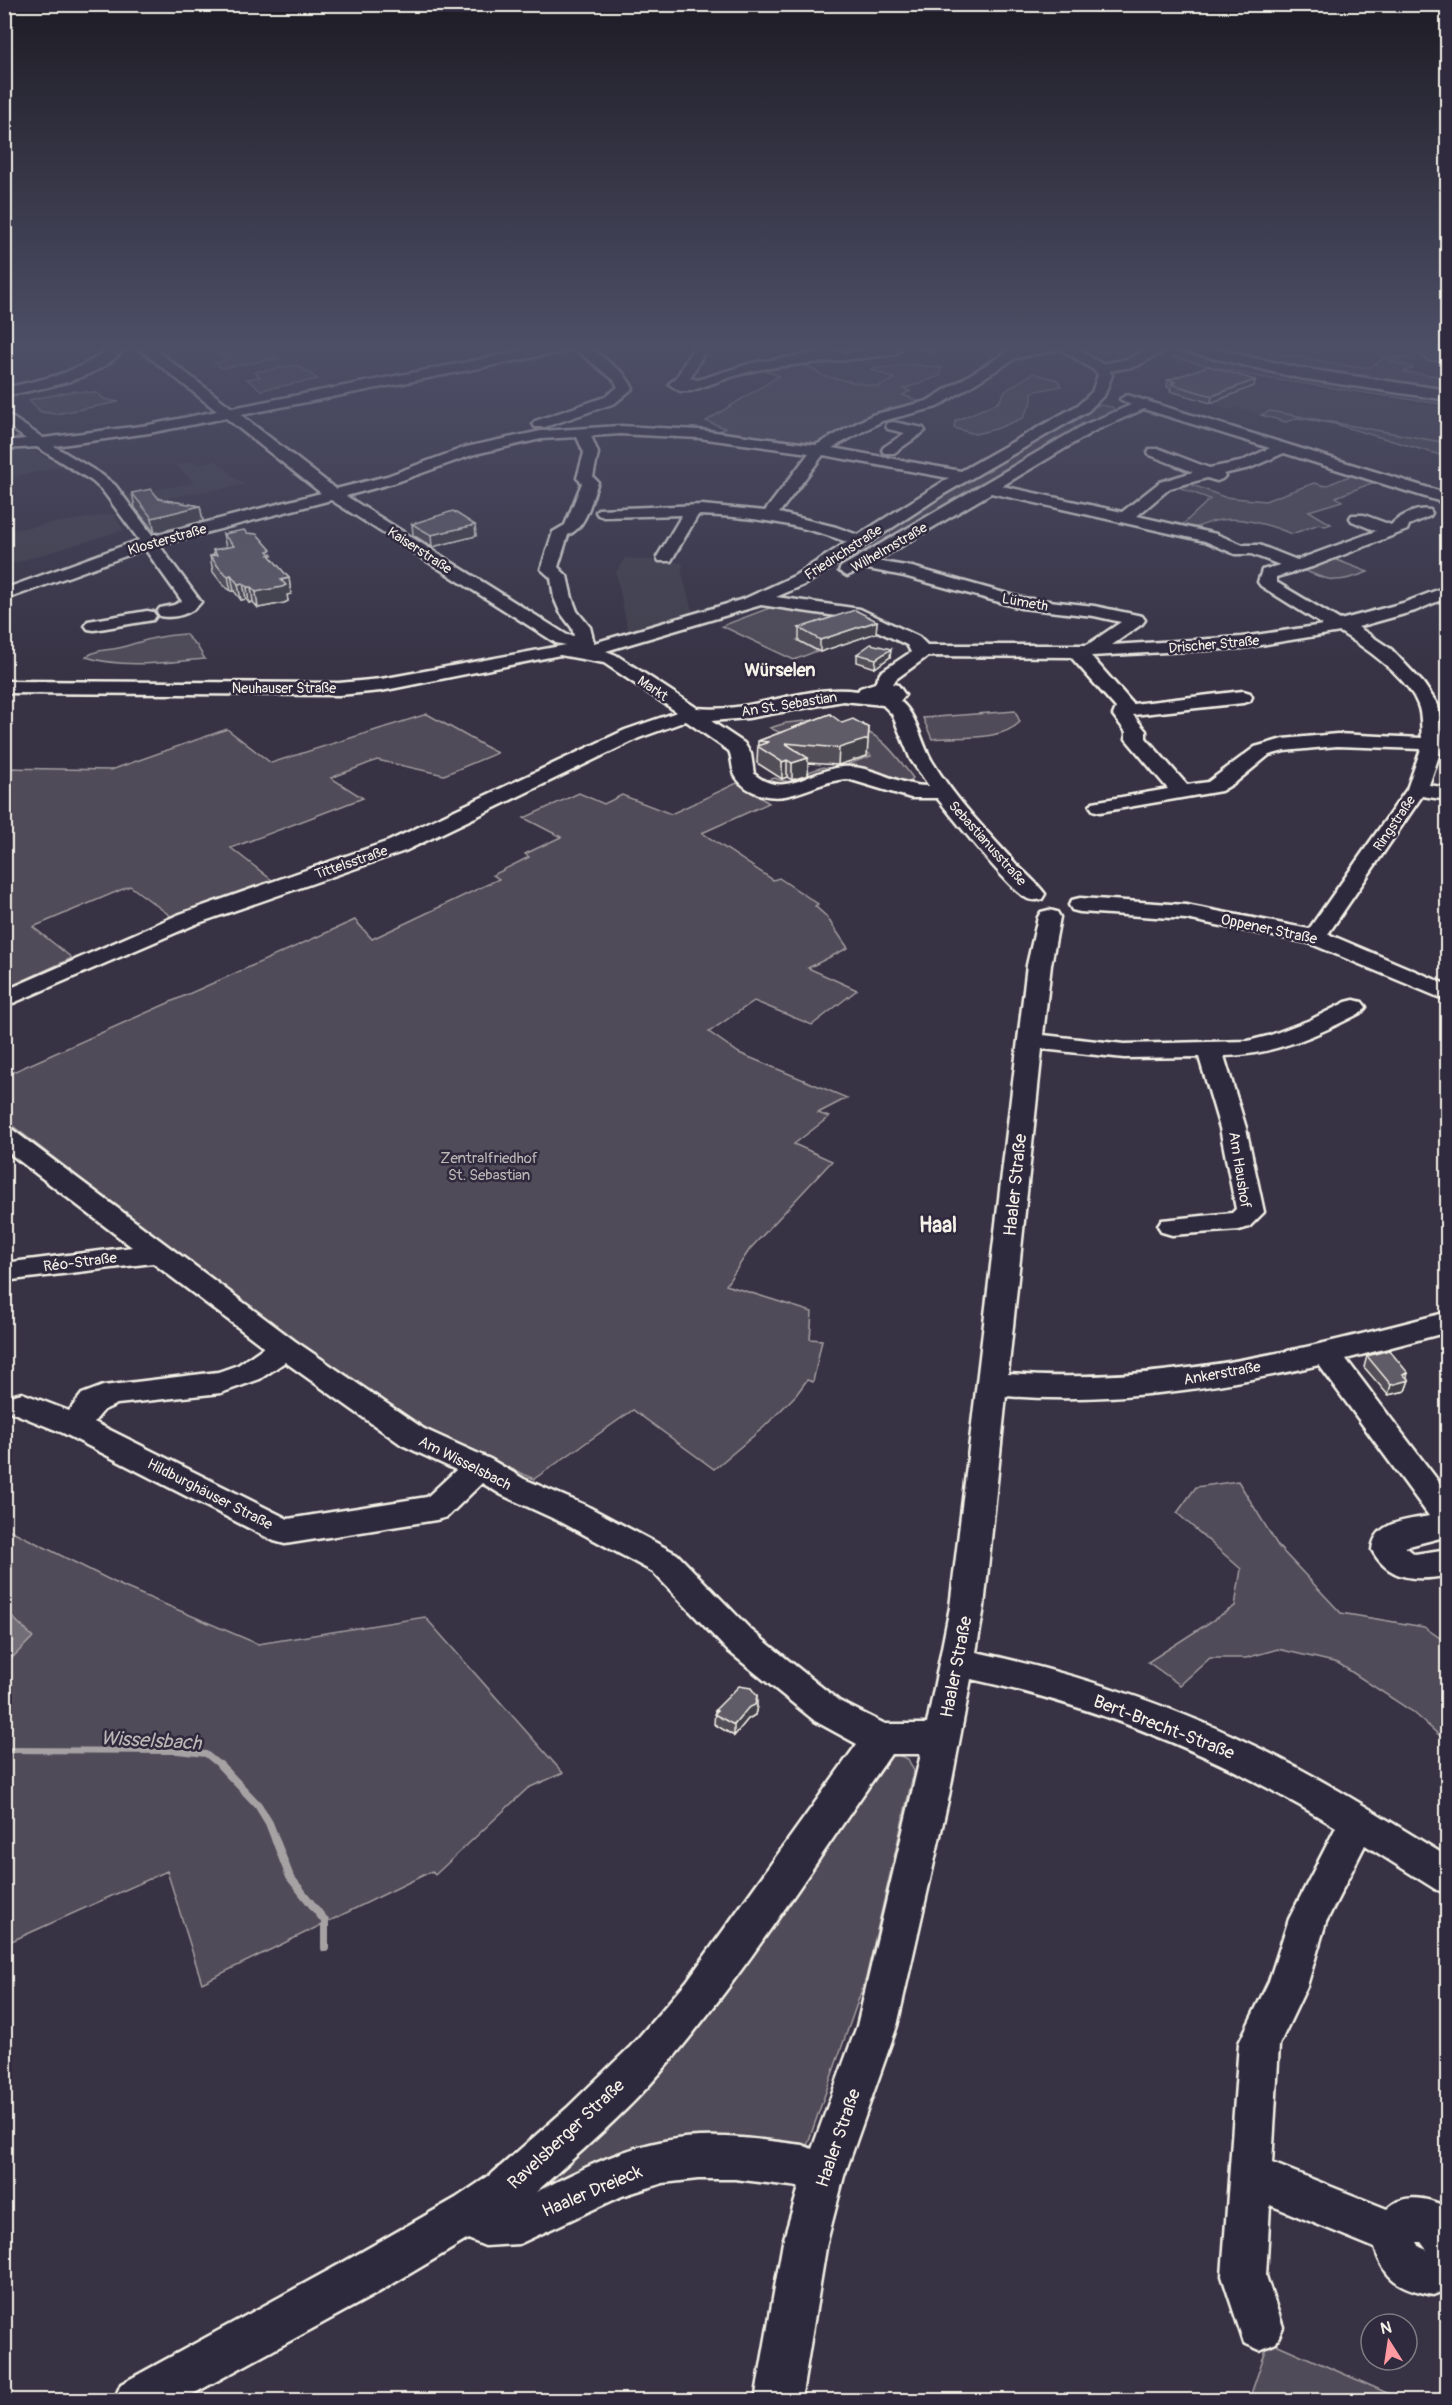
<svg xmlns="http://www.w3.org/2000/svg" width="1452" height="2405" font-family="Pangolin,sans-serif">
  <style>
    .built { fill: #433f4e }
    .green { fill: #504b59; stroke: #a29ea0; stroke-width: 1.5 }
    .water { fill: #726e77; stroke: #a6a2a4; stroke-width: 1.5 }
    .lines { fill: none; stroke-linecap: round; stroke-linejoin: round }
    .stream-far1 { stroke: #a6a2a4; stroke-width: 6 }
    .stream { stroke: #a6a2a4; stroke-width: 8 }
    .minor-casing { stroke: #f4f1e8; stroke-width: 5 }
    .major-casing { stroke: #f4f1e8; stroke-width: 5 }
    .minor { fill: #2f2a3d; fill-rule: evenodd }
    .major { fill: #2f2a3d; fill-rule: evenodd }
    .wall { fill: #524f59; stroke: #f4f1e8; stroke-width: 1.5 }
    .shaded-wall { fill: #424048; stroke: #f4f1e8; stroke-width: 1.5 }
    .building { fill: #5f5c67; stroke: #f4f1e8; stroke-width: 1.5 }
    .labels { text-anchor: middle; stroke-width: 5; stroke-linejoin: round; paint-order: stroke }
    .far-street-label { font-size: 14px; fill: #f4f1e8; stroke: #2f2a3d }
    .street-label { font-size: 15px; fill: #f4f1e8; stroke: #2f2a3d }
    .park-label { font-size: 15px; fill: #bbb7b6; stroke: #2f2a3d }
    .far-district-label { font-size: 18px; font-weight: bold; fill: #f4f1e8; stroke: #2f2a3d }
    .near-street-label { font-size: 18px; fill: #f4f1e8; stroke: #2f2a3d }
    .near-water-label { font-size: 20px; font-style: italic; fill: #bab6b5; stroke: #2f2a3d }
    .district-label { font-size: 21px; font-weight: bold; fill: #f4f1e8; stroke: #2f2a3d }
  </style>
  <rect width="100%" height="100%" fill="#373244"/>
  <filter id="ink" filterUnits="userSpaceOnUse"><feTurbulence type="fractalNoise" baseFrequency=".0167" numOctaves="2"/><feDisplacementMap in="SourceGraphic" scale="12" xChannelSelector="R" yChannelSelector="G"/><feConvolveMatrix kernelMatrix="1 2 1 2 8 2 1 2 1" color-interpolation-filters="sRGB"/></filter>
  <g filter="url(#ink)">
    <path class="built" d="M831,358L892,379L877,386L834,379L801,362Z
      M1271,382L1447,408V443L1270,411L1261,415L1237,407L1230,410L1212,404Z
      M5,449H29L62,466L5,479Z
      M215,460L244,485L129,504L123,495L194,483L175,465L194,461L198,464Z
      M113,514L124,530L5,566V529L10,530Z
      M625,558L684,563L681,570L693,614L628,631L616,572Z"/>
    <path class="green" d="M227,344H269L264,348L279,358L222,368L215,363L227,360L214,348Z
      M1078,344H1145L1147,346L1141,352C1122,354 1095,353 1078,344Z
      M1209,344H1237L1260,350L1354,367H1371L1387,356L1411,358L1390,360C1397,366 1407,362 1413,368L1403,372L1447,377V405L1258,377L1172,357Z
      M800,362L824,376L878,387L895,379L870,369L911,364L942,368L940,376L903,389L910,391L903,395L921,402L877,414L852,424L818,443L720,432L719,431L725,428L706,421L779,376L764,370Z
      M297,365L318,379L261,390L247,379L260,377L255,372Z
      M1033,373L1058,380L1061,386L1032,392V401L1023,418L996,429L975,434L954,428L955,421L999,402L1005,391Z
      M73,391L97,393L104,399L119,402L56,414L41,412L29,400Z
      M1100,405L1112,407L1115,411L1066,436L855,561L848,559L858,554L852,552L891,525L1091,407Z
      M1270,411L1447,443V457L1335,424L1298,418L1286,422L1261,415Z
      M1354,474L1377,481L1336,497L1342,501L1309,511L1331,524L1325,526L1319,524L1292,534C1270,525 1239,515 1215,521C1202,524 1193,531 1179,528L1210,499L1178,487L1190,484L1224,497L1265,501L1314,483L1325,486Z
      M1329,557L1368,572C1335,585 1330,581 1298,568Z
      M772,607L843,617L850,621L797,640L817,651L794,660L722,626Z
      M185,634L197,646L205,659C167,662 123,669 86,657C97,648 110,651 123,647C145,640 162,635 185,634Z
      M1015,711L1020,722C1000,742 959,736 932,739L923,718Z
      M427,714L497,753L444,775L377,760L331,778L363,798L231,848L273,881L172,917L130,886L33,927L72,958L5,989L4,768L111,770L227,729L271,763Z
      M815,720C873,729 878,731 913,778L904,787C889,783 864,772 849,772C815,772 787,800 754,776H758L763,781L775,778C788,784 800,782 813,776L808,772L823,767L832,770L871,756L862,747L868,743L854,734L798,741L770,728L786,723Z
      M737,783L769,803L702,833L773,880L779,878L818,904L815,906L826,916L848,948L808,968L857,990L812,1025L754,1001L709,1032L739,1053L847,1098L818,1113L829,1117L794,1144L832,1161L750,1249L726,1285L812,1312L810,1339L822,1340L813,1382L807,1380L796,1395L764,1427L714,1469L633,1410L534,1479L443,1438L394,1410L275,1328L5,1120L4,1076L355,920L372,939L499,879L493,875L529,857L525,854L561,837L524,818L579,793L604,804L622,795L671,814Z
      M1238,1481L1278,1546L1341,1613L1424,1627L1447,1643V1742L1413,1712L1338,1663L1278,1649L1246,1658H1210L1180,1685L1148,1662L1235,1606L1241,1569L1177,1513L1196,1487Z
      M4,1527L124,1587L258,1644L425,1617L563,1773L528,1788L435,1875L432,1871L202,1983L167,1871L5,1944Z
      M892,1756L898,1755L908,1759L914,1771L866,1978L804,2154L517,2211L585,2150L640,2097L718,2003Z
      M1269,2341L1403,2400H1249Z"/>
    <path class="water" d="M5,1610L33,1637L5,1665Z"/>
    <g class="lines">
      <path class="stream-far1" d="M4,1750L177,1751L206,1754L222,1767"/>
      <path class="stream" d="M220,1765L258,1805L269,1823L290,1877L325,1921V1948"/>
      <g class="minor-casing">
        <path id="minor" d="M114,344H129C100,381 47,387 4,396V388C45,379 83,372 114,344Z
          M133,344H148L232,408L559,344H586L624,374L633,388L615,403L545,427H535L533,424L535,421L605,397L618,387L614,380L575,349L241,415L336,489L387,476L466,447L541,431L620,426L699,430L816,445L872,415L927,401L1007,352L1048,344H1070L1102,364L1128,359L1159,344H1176L1137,366L1109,371L1112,375L1105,394L1088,411L944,494L806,584L776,597L860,609L919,637L927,645H1087L1121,622L1094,616L1021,608L904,576L863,568L847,576L839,571L841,567L1084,425L1131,405L1120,399L1127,395L1448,494V504L1284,453L1250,468L1223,474L1225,476L1222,479L1217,481L1207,478L1170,488L1137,516L1216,534L1243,545H1259L1297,560L1376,531L1352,521L1350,518L1352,515H1364L1391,525C1398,517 1417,507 1430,510L1432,513L1430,516L1409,525L1407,530L1312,567L1276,577V582L1340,620L1403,603L1448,586V597L1415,611L1358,627L1391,649L1423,683L1438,705L1443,744L1429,785L1448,788V800L1422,796L1328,934L1448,985V1001L1309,943L1186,919L1080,912L1072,910L1069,905L1072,900L1080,898L1186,905L1309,929L1407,789L1421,749L1337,746L1284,751L1269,755L1236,782L1221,791L1100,812L1093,810L1090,806L1093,802L1168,789L1126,739V732L1113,715L1116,708L1071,657L928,656L896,679L893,684L898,685L905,695L900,701C918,716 920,741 932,761C954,798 987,832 1016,864C1026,874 1037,883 1045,894L1042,899C1037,900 1033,901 1028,899C1011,892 953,817 937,798H911L848,779C817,780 794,803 762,795C752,792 742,787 736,777C731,769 733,759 729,751L686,721L639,738L405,851L196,924L4,1007V991L180,914L389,841L625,730L677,712L604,663L560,655L381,691L339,695L4,693V681L339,683L381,679L566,645L556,643L331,500L159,545L201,602C192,614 174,619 160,616L157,612L160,608L174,605L182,601L145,549L4,600V589L139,540L103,491L92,481L37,447L4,449V441L26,439L4,423V412L43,438L149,425L217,411ZM1061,349L1095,371L1098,375L1092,392L1078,405L961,471L832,448L882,421L937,407L1016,358ZM1144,409L1270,448L1240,462L1209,468L1160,449H1150L1148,452L1150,455L1193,472L1160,482L1122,512L1002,486L1094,431ZM226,418L321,493L153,536L115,485L102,475L54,446L149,433ZM620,434L699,438L809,453L765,511L702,505L598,509L596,512L598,515L604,517L682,515L657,557L659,561H671L698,515C749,516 799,524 847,542L794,576L744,599L594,643L590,627L577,611L572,598L567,576L558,567L568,535C587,527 591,500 598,482L593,477L598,453L591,436ZM577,437L584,453L577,478L582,483L565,525L553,532L541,569L551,578L554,598L560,612L572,628L574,636L567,635L346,496L397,482L475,454L541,439ZM823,455L949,478L858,535L836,527L779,513ZM991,493L1205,541L1235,554H1251L1280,565L1262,570L1258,582L1261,586L1323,625L1242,637L1112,645L1142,624L1145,620L1142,616L1094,606L1022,598L912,567L876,561ZM761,605L850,618L907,645L911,652L881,672L875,683L860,688L858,691C804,683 752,714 697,708L616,655L606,651ZM1340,632C1364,647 1408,677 1418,705C1422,714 1421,728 1422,738L1337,734L1283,739L1255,747L1208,782L1187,785L1146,738V731L1133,715L1243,703L1250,701L1252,697L1250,693L1243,691L1133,704L1091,656L1242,648ZM843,701L883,705L892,714L911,760L929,786C899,787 872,764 842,767C809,770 785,800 754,774L751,754L744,743L711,721L748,718Z
          M695,344H709L690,378L698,380L752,363L824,352L813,344H829L838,352L846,353L894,346L901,350L894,354C848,361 802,362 756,370C734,375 712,384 690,391H680L669,384L677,377Z
          M918,344H933L935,346L928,350Z
          M893,422L923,428L925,431L894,453H884L882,450L884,447L905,433L888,429L886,426L888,423Z
          M147,611L153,612L156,616L153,620L94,630L88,629L85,625L88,621L94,620Z
          M1049,910L1057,912L1060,917L1051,965L1043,1035L1124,1044L1248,1041L1268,1036L1310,1020L1346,1002L1354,1000L1362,1002L1366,1007L1362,1012C1318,1035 1274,1055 1224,1056L1246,1128L1264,1212L1249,1227L1239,1230L1172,1235L1162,1232L1158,1226L1162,1220L1232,1213L1236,1209L1220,1128L1199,1057L1124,1058L1042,1049L1008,1374C1159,1386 1303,1350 1448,1312V1332L1346,1359L1448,1494V1536L1405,1547L1415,1554L1448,1549V1575C1417,1582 1388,1580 1372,1550C1375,1521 1405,1521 1429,1516L1319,1365C1215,1389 1112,1404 1006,1396L984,1607L976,1652C1074,1673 1172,1705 1263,1750C1327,1781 1387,1820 1448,1857V1894L1435,1889L1365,1845L1326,1922L1307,1986L1279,2045L1272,2163L1387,2209C1404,2192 1427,2198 1447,2207L1448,2289L1433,2295C1400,2288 1385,2281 1375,2248L1270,2205L1266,2276L1283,2327L1276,2343L1260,2350L1244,2343L1222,2276L1239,2043L1269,1981L1289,1919L1336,1827C1222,1757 1101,1707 971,1679L949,1796L897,2026L844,2176L827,2242L801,2400H755L783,2242L799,2187L735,2179H698L663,2183L622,2196L519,2244L485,2246L468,2239L374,2295L182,2400H114L121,2384L342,2263L456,2198L493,2173L567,2108L631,2046L687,1981L857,1744L815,1721L727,1650L653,1572L563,1523L502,1495L482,1483L447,1517L436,1520L285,1544L274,1541L63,1433L11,1412L7,1404L11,1396L22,1393L69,1411L82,1394L103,1386L218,1372L238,1365L264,1347L153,1263L4,1281V1263L132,1247L4,1149V1128L13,1130L295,1341L424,1429L490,1459L524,1479L585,1505L677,1554L751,1630L839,1701L885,1724H927L950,1607L1027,965L1038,917L1041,912ZM285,1362L402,1445L456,1470L427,1497L288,1519L94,1422L104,1410L117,1404L221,1393L260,1379ZM891,1754H921L857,2026L812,2149L802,2145C756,2139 710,2132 664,2141C619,2149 577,2172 536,2192C579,2153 624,2115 661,2072C746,1973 816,1861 891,1754ZM1417,2242H1421L1427,2250L1420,2247Z"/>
      </g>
      <g class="major-casing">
        <path id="major" d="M1164,344H1193L1299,368L1448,390V400L1299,378L1166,347Z"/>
      </g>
      <use href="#minor" class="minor"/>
      <use href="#major" class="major"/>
    </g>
    <path class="wall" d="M1412,344H1448V366L1440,361H1429L1411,349Z
      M1168,380H1255L1254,386L1211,403L1170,391L1171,388L1167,387Z
      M132,493L159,499L200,506L203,521L155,533L135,508Z
      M412,524L475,525L476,536L432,547L413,535Z
      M223,534L273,560L289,578L291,594L287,595L288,601L284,603L258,608L253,602L249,603L246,599L241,600L234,591H231L223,585L213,572L210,556L214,555L213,550L226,548Z
      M877,621L876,633L820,652L799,641V628Z
      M891,649L890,657L875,668L857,662V654Z
      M830,714L867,756L838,765L808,763V775L792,780L787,777L782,779L757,763L758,741Z
      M1367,1356L1407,1378L1409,1380L1405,1391L1388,1395L1364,1367Z
      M757,1706L755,1715L748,1719L734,1736L714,1724L715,1710Z"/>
    <path class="shaded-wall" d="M1255,380L1254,386L1211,403L1212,396Z
      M200,506L203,521L155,533L152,518Z
      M475,525L476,536L432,547L431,535Z
      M231,575L234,591H231L228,576Z
      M289,578L291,594L287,595L288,601L284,603L258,608L256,592L281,580Z
      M243,583L246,599L241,600L238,584Z
      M247,587H251L253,602L249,603Z
      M877,621L876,633L820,652V640Z
      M891,649L890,657L875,668L876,659Z
      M869,728L867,756L838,765L839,748Z
      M808,758V775L792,780V763Z
      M787,760V777L782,779V762Z
      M1408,1373L1406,1381L1409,1380L1405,1391L1388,1395L1391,1385L1403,1374Z
      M757,1696V1706L755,1715L748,1719L734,1736V1725Z"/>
    <path class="building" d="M1427,344H1448V351L1443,348L1432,347Z
      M1208,366L1255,380L1212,396L1171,384L1175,382L1168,380Z
      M151,489L159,499L200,506L152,518L132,493Z
      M453,511L475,525L431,535L412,524Z
      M244,530L247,533L257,534L271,550L268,551L272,555H269L289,578L281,580L286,585L282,587L256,592L251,587H247L243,583L238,584L231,575L228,576L221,570L210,556L217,555L213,550L234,546L223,534Z
      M855,610L877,621L820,640L799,628Z
      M871,644L891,649L876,659L857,654Z
      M830,714L842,723L853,719L869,728L868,739L839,748L785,743L808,758L792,763L787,760L782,762L757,746L769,742L758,741Z
      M1389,1350L1408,1373L1403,1374L1409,1380L1391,1385L1367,1356Z
      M739,1686L751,1688L757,1696L755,1705L748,1708L734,1725L714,1714L717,1711L715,1710Z"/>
  </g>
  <linearGradient id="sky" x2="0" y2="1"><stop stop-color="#1e1c25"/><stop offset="0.51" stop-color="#4d4f67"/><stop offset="1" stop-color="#4d4f67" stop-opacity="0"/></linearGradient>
  <rect width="1452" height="681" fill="url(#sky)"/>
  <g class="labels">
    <g class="far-street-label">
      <text transform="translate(167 539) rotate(-16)" y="5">Klosterstraße</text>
      <text transform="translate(889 547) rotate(-30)" y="5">Wilhelmstraße</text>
      <text transform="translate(420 550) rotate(33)" y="5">Kaiserstraße</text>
      <text transform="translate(843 552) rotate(-33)" y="5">Friedrichstraße</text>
      <text transform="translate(1025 602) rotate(10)" y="5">Lümeth</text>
      <text transform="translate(1214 644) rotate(-5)" y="5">Drischer Straße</text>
      <text x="284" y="693">Neuhauser Straße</text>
      <text transform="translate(653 688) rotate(34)" y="5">Markt</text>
      <text transform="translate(789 704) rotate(-9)" y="5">An St. Sebastian</text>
      <text transform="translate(1394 823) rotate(-56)" y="5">Ringstraße</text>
      <text transform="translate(988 843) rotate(48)" y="5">Sebastianusstraße</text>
      <text transform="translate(351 862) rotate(-19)" y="5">Tittelsstraße</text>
    </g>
    <g class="street-label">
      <text transform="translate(1269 929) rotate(12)" y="5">Oppener Straße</text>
      <text transform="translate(1240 1170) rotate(81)" y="5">Am Haushof</text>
      <text transform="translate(80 1262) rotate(-7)" y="5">Réo-Straße</text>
      <text transform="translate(1222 1373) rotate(-10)" y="5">Ankerstraße</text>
      <text transform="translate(465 1463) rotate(27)" y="5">Am Wisselsbach</text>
      <text transform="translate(210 1494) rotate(27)" y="5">Hildburghäuser Straße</text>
    </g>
    <g class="park-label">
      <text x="489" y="1163">Zentralfriedhof<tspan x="489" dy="17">St. Sebastian</tspan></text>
    </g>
    <g class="far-district-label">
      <text x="780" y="676">Würselen</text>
    </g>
    <g class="near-street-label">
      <text transform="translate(1015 1185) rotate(-84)" y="6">Haaler Straße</text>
      <text transform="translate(956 1667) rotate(-79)" y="6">Haaler Straße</text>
      <text transform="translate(1164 1727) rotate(21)" y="6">Bert-Brecht-Straße</text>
      <text transform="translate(566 2134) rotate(-43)" y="6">Ravelsberger Straße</text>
      <text transform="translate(838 2138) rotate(-71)" y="6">Haaler Straße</text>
      <text transform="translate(592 2191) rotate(-23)" y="6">Haaler Dreieck</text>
    </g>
    <g class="near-water-label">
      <text transform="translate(151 1740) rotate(3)" y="7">Wisselsbach</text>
    </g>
    <g class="district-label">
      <text x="938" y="1232">Haal</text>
    </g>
  </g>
  <rect width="1452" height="2405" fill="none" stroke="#2f2a3d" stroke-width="24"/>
  <rect x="12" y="12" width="1428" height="2381" fill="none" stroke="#f4f1e8" stroke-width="2" filter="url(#ink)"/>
  <g transform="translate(1389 2342) rotate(348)"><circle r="28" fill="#2f2a3d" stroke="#7e7a81" stroke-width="1.5"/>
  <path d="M0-4.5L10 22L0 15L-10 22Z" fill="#ff9aa2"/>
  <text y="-9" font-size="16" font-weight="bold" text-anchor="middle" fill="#f4f1e8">N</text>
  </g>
</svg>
